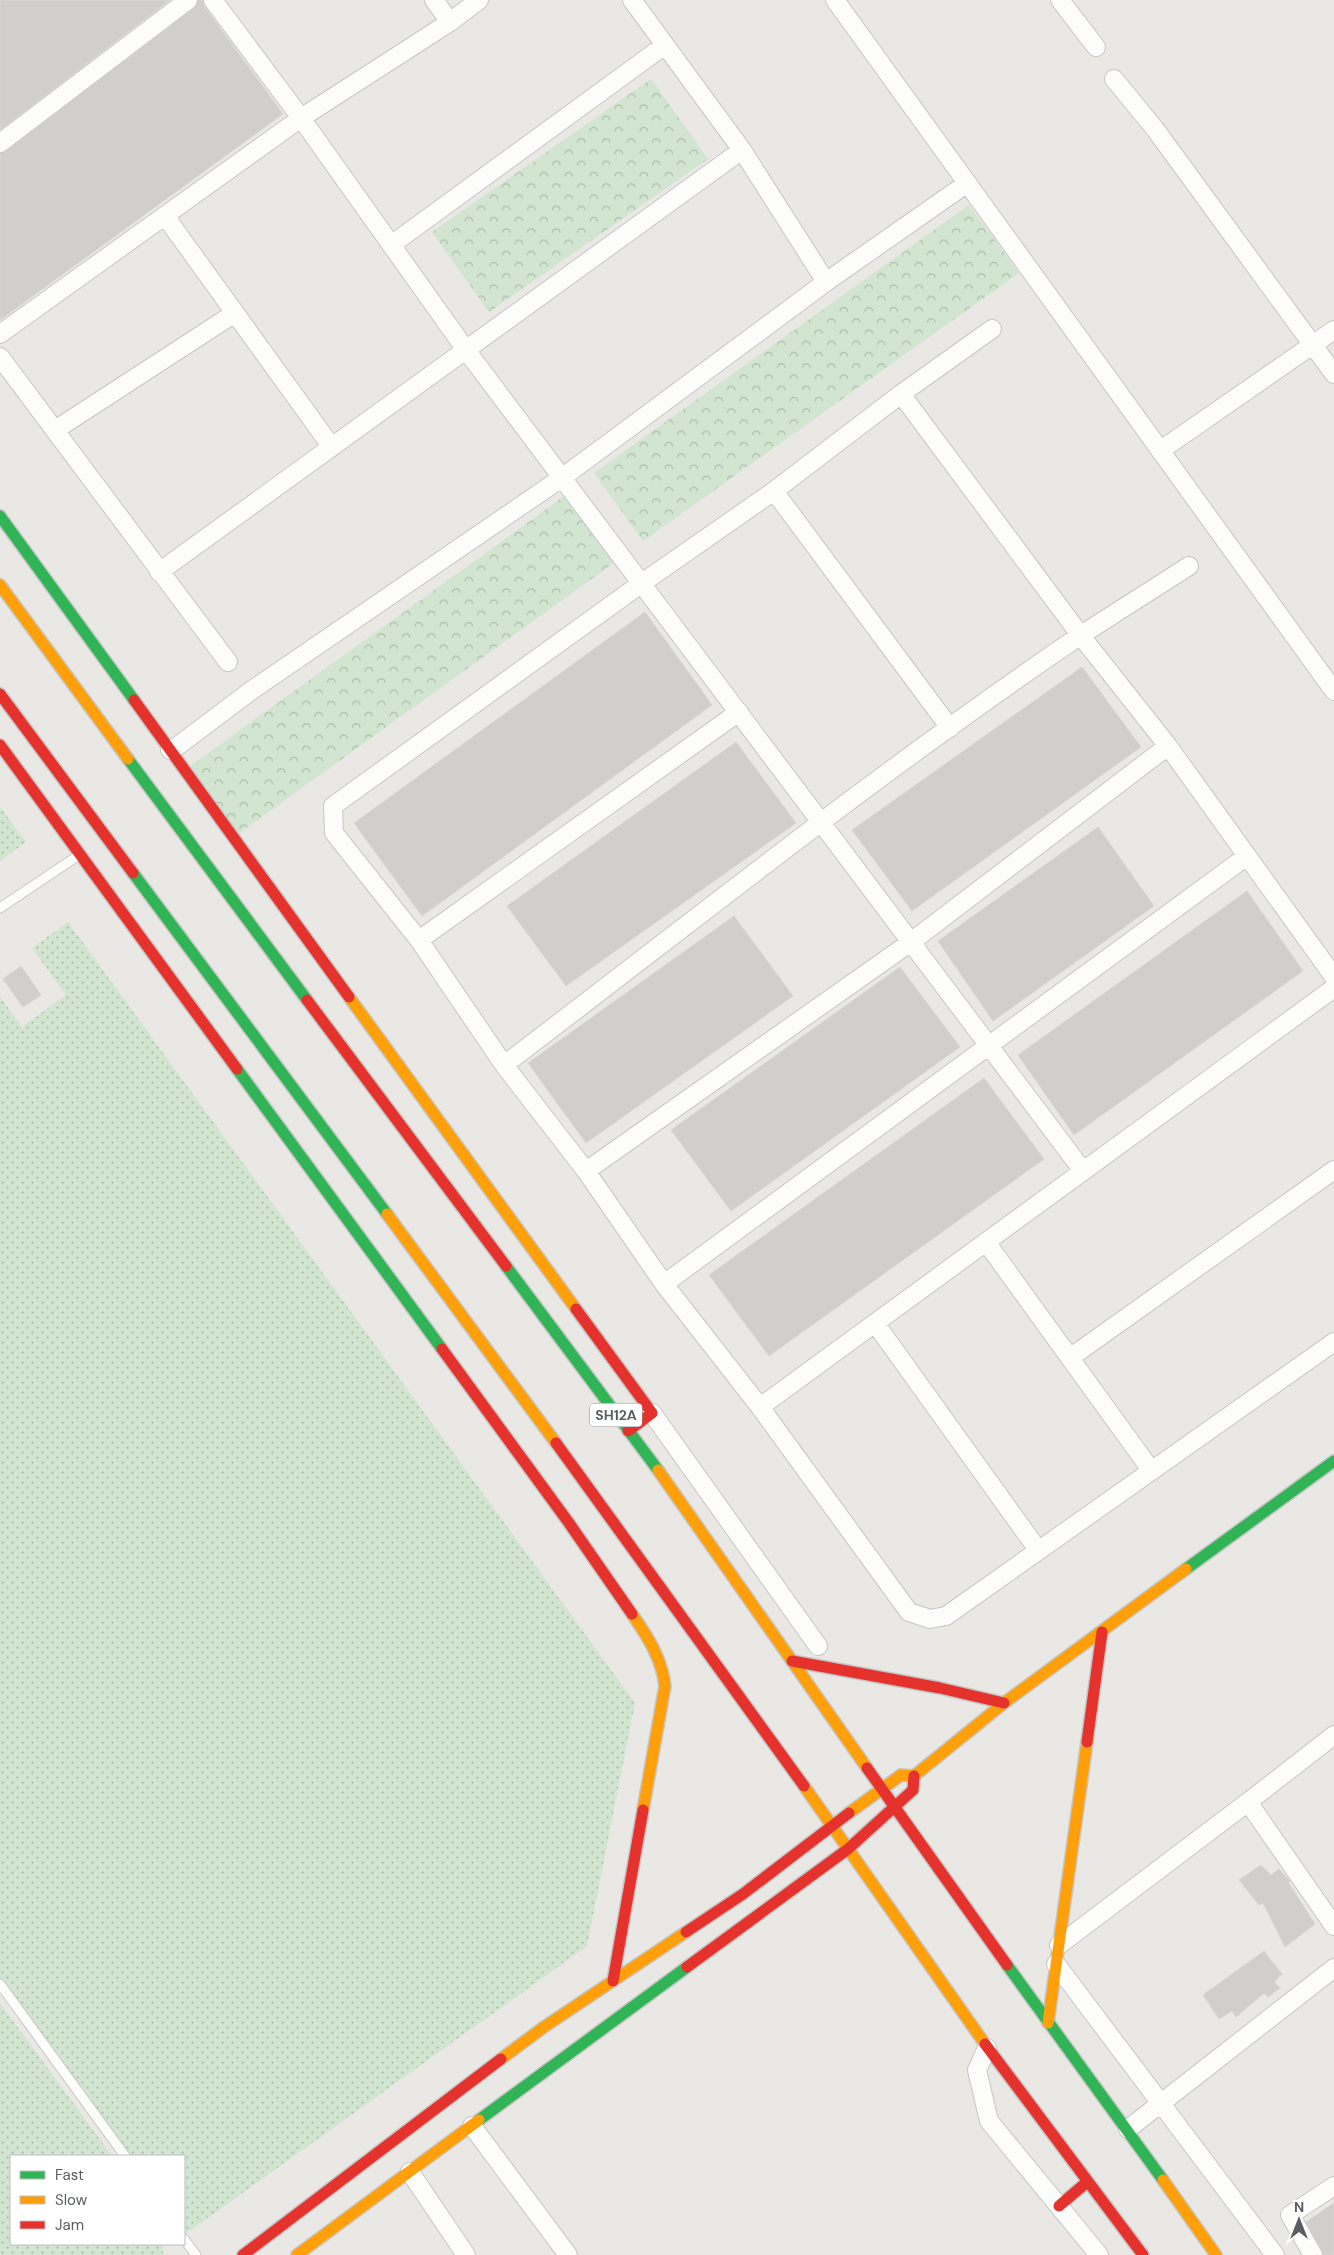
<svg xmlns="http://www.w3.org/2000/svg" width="1334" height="2255" font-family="'DM Sans',sans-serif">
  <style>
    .grass { fill: url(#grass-dots) }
    .park { fill: url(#park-crowns) }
    .building { fill: #d0cfcd; stroke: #d8d7d3 }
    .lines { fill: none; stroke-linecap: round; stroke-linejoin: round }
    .lane-casing { stroke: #c6c6c6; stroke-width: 11 }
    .street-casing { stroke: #c6c6c6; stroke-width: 20 }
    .fast-casing { stroke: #c6c6c6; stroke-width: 14 }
    .slow-casing { stroke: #c6c6c6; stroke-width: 14 }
    .jam-casing { stroke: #c6c6c6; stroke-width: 14 }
    .lane { stroke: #fcfcfb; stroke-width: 9 }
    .street { stroke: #fcfcfb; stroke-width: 18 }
    .fast { stroke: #30b455; stroke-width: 11 }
    .slow { stroke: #ff9f0a; stroke-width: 11 }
    .jam { stroke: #e5322d; stroke-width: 11 }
    .labels { text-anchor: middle; stroke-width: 4.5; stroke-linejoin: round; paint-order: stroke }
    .shield { fill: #fff; stroke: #8c8e90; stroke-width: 1 }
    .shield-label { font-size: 14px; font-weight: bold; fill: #5a5d61 }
  </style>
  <defs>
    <pattern id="grass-dots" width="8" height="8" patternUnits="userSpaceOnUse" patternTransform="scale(1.25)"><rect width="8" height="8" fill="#d1e5d0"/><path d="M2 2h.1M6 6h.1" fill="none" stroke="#adbdac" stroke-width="1.8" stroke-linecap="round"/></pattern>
    <pattern id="park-crowns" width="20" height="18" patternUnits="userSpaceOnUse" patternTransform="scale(1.25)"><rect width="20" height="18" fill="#d1e5d0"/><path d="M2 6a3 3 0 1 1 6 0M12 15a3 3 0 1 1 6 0" fill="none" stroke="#adbdac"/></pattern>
  </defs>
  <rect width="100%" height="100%" fill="#e9e8e4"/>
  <path class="grass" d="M0,807L26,842L0,861Z
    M68,922L635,1703L587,1946L184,2235V2156H120L0,1990V997L22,1027L66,995L32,948Z
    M0,2003L112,2156H11V2244H163V2255H0Z"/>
  <path class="park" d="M651,79L708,159L489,312L432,232Z
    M969,205L1019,273L643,541L594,473Z
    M566,495L615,562L231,839L182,772Z"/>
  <path class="building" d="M0,0H170L0,130Z
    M198,0H203L204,6L283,114L0,320V153L6,151L194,8Z
    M645,612L712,705L422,916L354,823Z
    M1082,667L1141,747L912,911L852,830Z
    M736,742L796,823L566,986L507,906Z
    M1098,827L1154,906L993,1021L938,941Z
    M1247,891L1303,971L1074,1135L1018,1055Z
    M734,916L793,996L586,1143L528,1063Z
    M21,966L41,995L23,1007L3,979Z
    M900,967L960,1047L731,1211L671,1130Z
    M984,1078L1044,1159L769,1356L709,1275Z
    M1261,1865L1271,1875L1279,1869L1290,1881L1288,1882L1315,1924L1285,1947L1263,1903L1259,1905L1239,1880Z
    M1264,1951L1282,1974L1274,1982L1280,1988L1268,1997L1264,1993L1236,2017L1232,2011L1219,2019L1203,1995Z
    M1334,2203V2255H1324L1306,2222Z"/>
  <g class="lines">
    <g class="lane-casing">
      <path id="lane" d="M0,908L79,855
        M0,1984L125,2156
        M184,2239L196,2255"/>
    </g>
    <g class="street-casing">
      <path id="street" d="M213,0L301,118L466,350L1083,1171
        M434,0L450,22
        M632,0L742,150L826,282
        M835,0L1334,691
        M1060,0L1096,47
        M1114,79L1155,129L1334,374
        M0,143L188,0
        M165,216L331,446
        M391,245L665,45
        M992,329L901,394L774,491L642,583L333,806L334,833L419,940L504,1065L586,1171L664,1284L760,1407L909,1612L930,1619L946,1616L1334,1342
        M0,334L301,118L450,22L479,0
        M0,357L228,662
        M901,394L1081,636L1168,746L1334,977
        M55,430L235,313
        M1161,450L1334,330
        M774,491L950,728
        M159,572L742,150
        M170,750L179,745L252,690L563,477L826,282L966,184
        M419,940L739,712
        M504,1065C695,920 883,769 1081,635C1117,612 1153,589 1189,566
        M586,1171L911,942L1168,746
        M986,1242L1151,1470
        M664,1284L1247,856
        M875,1323L1038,1550
        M1071,1357L1334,1170
        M760,1407L1334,988
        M652,1413L818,1646
        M1248,1802L1334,1735
        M1059,1945L1248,1802L1334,1926
        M1056,1964L1275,2255
        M987,2048L977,2070L989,2121L1099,2255
        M472,2126L568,2255
        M1128,2129L1334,1968
        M410,2172L466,2255
        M1313,2255L1290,2215L1334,2186"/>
    </g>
    <g class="fast-casing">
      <path id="fast" d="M0,516L134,700
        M128,759L307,1000
        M133,873L387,1214
        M237,1069L442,1349
        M506,1266L658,1470
        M1186,1569L1334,1461
        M1007,1965L1163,2180
        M479,2120L687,1967"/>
    </g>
    <g class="slow-casing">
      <path id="slow" d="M0,585L128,759
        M349,997L576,1309
        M387,1214L556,1443
        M658,1470L867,1768
        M632,1614C648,1637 662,1659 665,1686L643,1810
        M804,1786L985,2044
        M849,1813L901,1775L914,1776L1004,1703L1186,1569
        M1048,2023L1087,1742
        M501,2059L544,2027L686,1932
        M1163,2180L1216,2255
        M297,2255L479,2120"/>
    </g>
    <g class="jam-casing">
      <path id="jam" d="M0,694L133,873
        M134,700L349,997
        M0,745L237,1069
        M307,1000L506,1266
        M576,1309L652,1413
        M442,1349L569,1523L632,1614
        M628,1431L652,1413
        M556,1443L804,1786
        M792,1661L940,1688L1004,1703
        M1087,1742L1102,1632
        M867,1768L1007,1965
        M686,1932L743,1894L849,1813
        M687,1967L848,1849L913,1790L914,1776
        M613,1981L643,1810
        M985,2044L1143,2255
        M1059,2206L1087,2182
        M243,2255L501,2059"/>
    </g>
    <use href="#lane" class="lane"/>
    <use href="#street" class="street"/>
    <use href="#fast" class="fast"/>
    <use href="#slow" class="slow"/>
    <use href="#jam" class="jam"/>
  </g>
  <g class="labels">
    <rect class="shield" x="590" y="1403.5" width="52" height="23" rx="4"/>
    <g class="shield-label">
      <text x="616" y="1420">SH12A</text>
    </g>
  </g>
  <rect x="10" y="2155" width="175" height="90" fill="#ffffff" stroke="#bdbec0"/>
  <rect x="20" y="2171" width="25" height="8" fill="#30b455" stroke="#bdbec0"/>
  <text x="55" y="2180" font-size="15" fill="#5a5d61">Fast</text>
  <rect x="20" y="2196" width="25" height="8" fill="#ff9f0a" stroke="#bdbec0"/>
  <text x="55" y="2205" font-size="15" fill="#5a5d61">Slow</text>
  <rect x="20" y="2221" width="25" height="8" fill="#e5322d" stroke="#bdbec0"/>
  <text x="55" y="2230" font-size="15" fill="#5a5d61">Jam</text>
  <g transform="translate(1299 2220)" stroke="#ffffff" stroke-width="4" paint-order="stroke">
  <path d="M0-4L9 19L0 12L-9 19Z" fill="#5a5d61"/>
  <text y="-8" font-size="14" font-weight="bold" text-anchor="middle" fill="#5a5d61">N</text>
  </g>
</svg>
